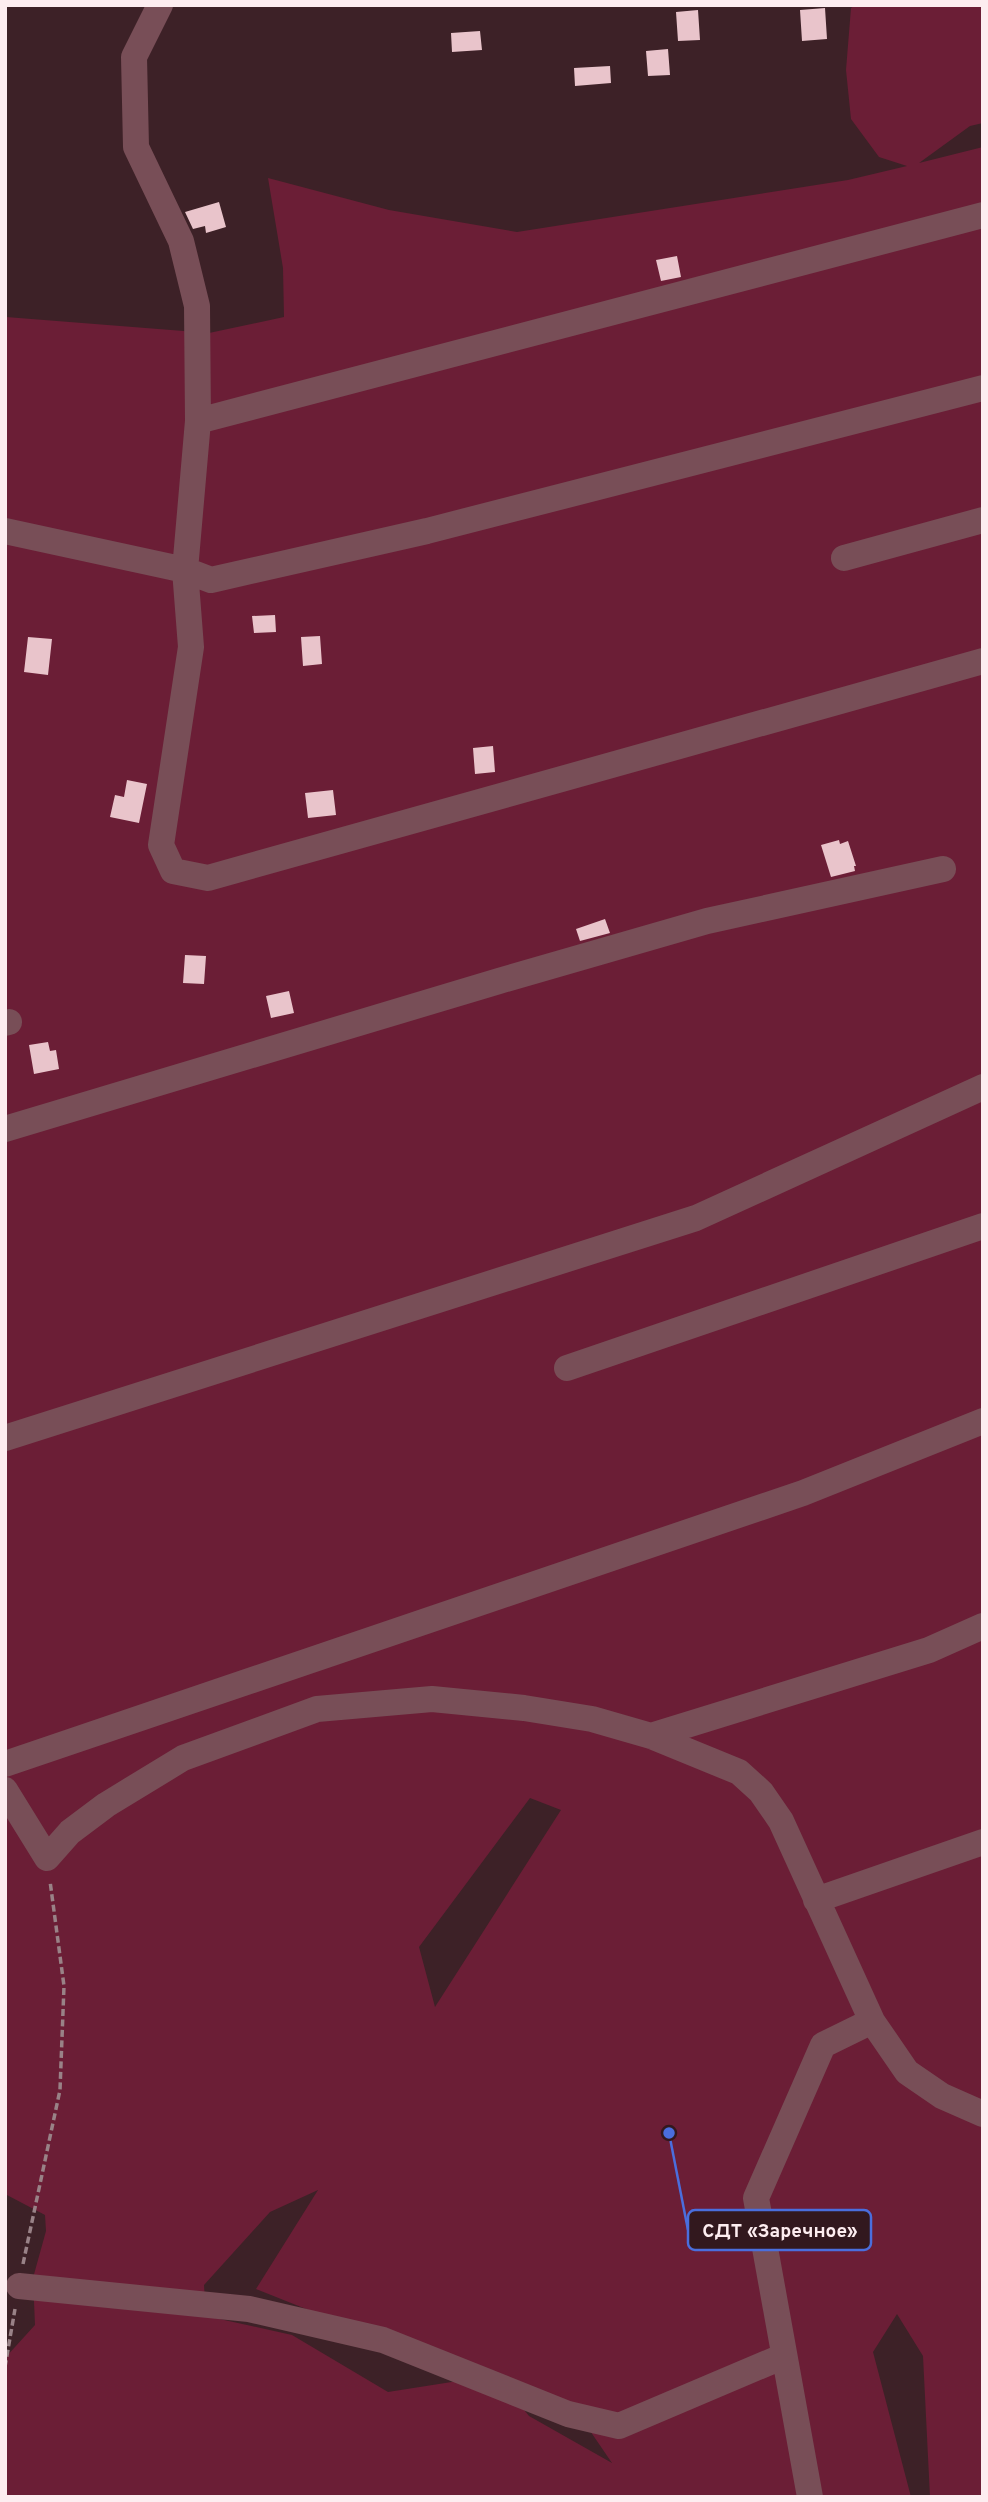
<svg xmlns="http://www.w3.org/2000/svg" width="988" height="2502" font-family="Overpass,sans-serif">
  <style>
    .green { fill: #6b1e36; fill-rule: evenodd }
    .building { fill: #e9c4cb }
    .lines { fill: none; stroke-linecap: round; stroke-linejoin: round }
    .path { stroke: #998287; stroke-width: 3.5; stroke-dasharray: 7 3.5; stroke-linecap: butt }
    .minor { stroke: #784e57; stroke-width: 26 }
    .leader { fill: none; stroke: #4a6edd; stroke-width: 2.5 }
    .callout-dot { fill: #4a6edd; stroke: #32181e; stroke-width: 2.5 }
    .callout { fill: #32181e; stroke: #4a6edd; stroke-width: 2.5 }
    .callout-label { font-size: 19px; text-anchor: middle; font-weight: bold; fill: #fdedf0 }
  </style>
  <rect width="100%" height="100%" fill="#3d2127"/>
  <path class="green" d="M856,5H983V123L970,126L919,163L983,147V2497H930L923,2356L897,2314L873,2352L911,2497H5V2358L35,2325L33,2278L46,2231L45,2215L5,2194L6,317L209,333L284,317L283,268L268,178L389,210L517,232L848,180L907,166L879,157L851,119L846,70L851,8ZM530,1798L561,1810L435,2007L419,1947ZM318,2190L256,2289L454,2368L458,2381L388,2392L292,2335L206,2316L204,2285L270,2212ZM509,2391L582,2419L612,2463L529,2416Z"/>
  <path class="building" d="M825,8L827,39L802,41L800,10Z
    M698,10L700,40L678,41L676,12Z
    M480,31L482,50L452,52L451,33Z
    M668,49L670,75L648,76L646,51Z
    M610,66L611,83L575,86L574,68Z
    M219,202L226,227L206,233L205,226L193,229L185,212Z
    M677,256L681,277L661,281L656,260Z
    M275,615L276,632L254,633L252,616Z
    M320,636L322,664L303,666L301,637Z
    M28,637L52,639L48,675L24,672Z
    M493,746L495,772L475,774L473,748Z
    M127,780L147,784L139,823L110,817L115,795L124,797Z
    M333,790L336,815L308,818L305,793Z
    M839,840L840,844L848,841L856,866H854L855,871L831,877L821,845Z
    M605,919L610,933L580,941L576,929Z
    M185,955L206,956L204,984L183,983Z
    M289,991L294,1013L271,1018L266,996Z
    M48,1042L50,1051L56,1050L59,1069L34,1074L29,1045Z"/>
  <g class="lines">
    <path class="path" d="M23,2264L60,2090L64,1986L50,1881
      M5,2367L15,2309"/>
    <path class="minor" d="M160,5L134,57L136,147L181,241L197,306L198,421L185,570L191,647L161,845L173,871L208,878L983,661
      M198,421L983,215
      M5,531L185,570L211,580L427,531L983,388
      M844,558L983,520
      M5,1023L9,1022
      M5,1129L499,981L707,921L943,869
      M567,1368L983,1226
      M5,1438L696,1218L983,1087
      M651,1736L929,1650L983,1626
      M5,1764L803,1493L983,1421
      M5,1790L47,1858L70,1832L106,1805L183,1758L317,1709L432,1699L524,1708L592,1719L651,1736L739,1772L761,1792L781,1821L872,2021L907,2072L942,2096L983,2114
      M816,1900L983,1842
      M19,2286L249,2309L383,2340L568,2414L619,2426L784,2356
      M810,2497L756,2198L823,2045L872,2021"/>
  </g>
  <path class="leader" d="M669 2133L688 2230"/>
  <circle class="callout-dot" cx="669" cy="2133" r="7"/>
  <rect class="callout" x="688" y="2210" width="183" height="40" rx="7"/>
  <g class="callout-label">
    <text x="780" y="2237">СДТ «Заречное»</text>
  </g>
  <rect width="988" height="2502" fill="none" stroke="#fdedf0" stroke-width="14"/>
</svg>
